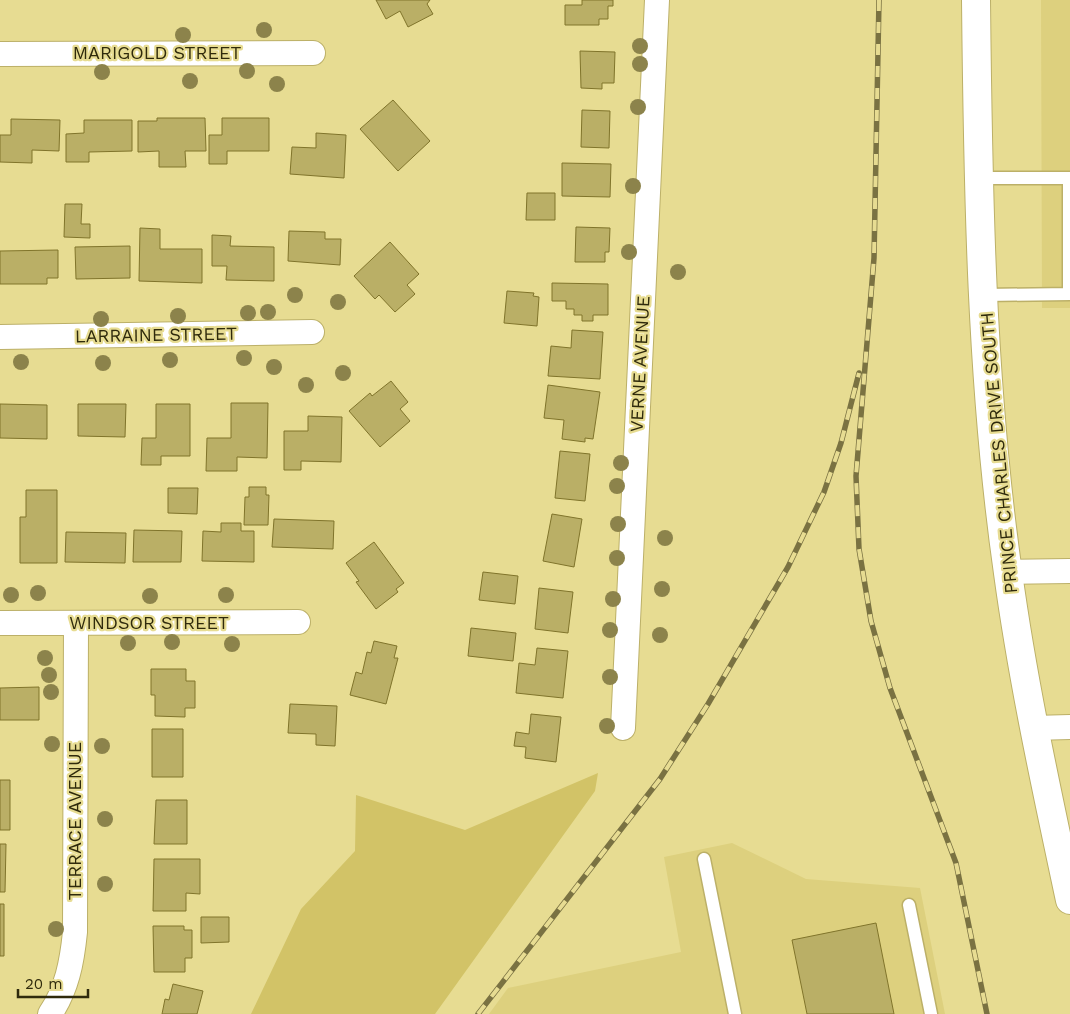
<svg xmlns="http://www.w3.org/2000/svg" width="1070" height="1014" font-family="'Work Sans',sans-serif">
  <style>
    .built { fill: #ddd07e }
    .green { fill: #d2c367 }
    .building { fill: #baaf66; stroke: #80742b }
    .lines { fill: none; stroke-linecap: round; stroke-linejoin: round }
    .service-casing { stroke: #bcb068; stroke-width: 15 }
    .minor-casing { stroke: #bcb068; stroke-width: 26 }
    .secondary-casing { stroke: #bcb068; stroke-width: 30 }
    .service { stroke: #fff; stroke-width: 12 }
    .minor { stroke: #fff; stroke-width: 24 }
    .secondary { stroke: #fff; stroke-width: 28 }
    .rail-casing { stroke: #7a7242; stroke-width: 5.5 }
    .rail { stroke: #e7dc92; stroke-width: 4; stroke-dasharray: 11; stroke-linecap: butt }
    .tree { fill: #8c834b }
    .labels { text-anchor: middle; stroke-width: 4.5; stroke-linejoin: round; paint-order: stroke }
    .street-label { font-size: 18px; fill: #2f2a0c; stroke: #e7dc92 }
  </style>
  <rect width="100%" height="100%" fill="#e7dc92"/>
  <path class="built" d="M1041,0H1070V308H1042Z
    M732,843L806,879L920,888L945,1014H489L508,988L681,952L664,857Z"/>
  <path class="green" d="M598,773L595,791L435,1014H251L301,909L355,851L356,795L465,830Z"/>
  <path class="building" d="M376,0H430L427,4L433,14L408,27L400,11L386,19Z
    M582,0H613V6H608V19H599V25H565V5H582Z
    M580,51L615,52L614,83H602V89L581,88Z
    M393,100L430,141L398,171L360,129Z
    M582,110L610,111L609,148L581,147Z
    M157,118H205L206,151H185L186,167H159V151L138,152V121H157Z
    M222,118H269V151H227V164H209V135H222Z
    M11,119L60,120L59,151L32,150V163L0,162V135H11Z
    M84,120H132V151L89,152V162H66V134L84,133Z
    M316,133L346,135L344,178L290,174L292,147L316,148Z
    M562,163L611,164L610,197L562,196Z
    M527,193H555V220H526Z
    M65,204H82L81,224H90V238L64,237Z
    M576,227L610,228L609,252H605V262H575Z
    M140,228L160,229V249H202V283L139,281Z
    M289,231L325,232V239H341L340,265L288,261Z
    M212,235L231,236L230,246L274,247V281L226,280L227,266H212Z
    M390,242L419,274L407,285L415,294L395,312L379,295L375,299L354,276Z
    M130,246V278L76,279L75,247Z
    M58,250V278H47V284H0V251Z
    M552,283L608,284V315H593V321H582V315H574V309H566V301H552Z
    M507,291L534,293L533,296L539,297L537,326L504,323Z
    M572,330L603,332L600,379L548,376L551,346L571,348Z
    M391,381L408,402L400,409L410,421L380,447L349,411L370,393L372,396Z
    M548,385L600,392L593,439L585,438V442L562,439L564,420L544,418Z
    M231,403H268L267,458L237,457V471H206L207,438H231Z
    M0,404L47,405V439L0,438Z
    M78,404H126L125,437L78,436Z
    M156,404H190V456H161V465H141L142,438H156Z
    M308,416L342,417L341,462L301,461V470H284V431H308Z
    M560,451L590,454L585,501L555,498Z
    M249,487H266V495H269L268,525H244L245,497H249Z
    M168,488H198L197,514L168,513Z
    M26,490H57V563H20V517H26Z
    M552,514L582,519L574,567L543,561Z
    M274,519L334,521L333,549L272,547Z
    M221,523H241V531H254V562L202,561L203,531L221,532Z
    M134,530L182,531L181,562H133Z
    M66,532L126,533L125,563L65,562Z
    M374,542L404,583L396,589L398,592L376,609L356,582L359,581L346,563Z
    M483,572L518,576L515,604L479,600Z
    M539,588L573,592L568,633L535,629Z
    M471,628L516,633L513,661L468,656Z
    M374,641L397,646L394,658H398L386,704L350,695L356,672L362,674L367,652L371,653Z
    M537,648L568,651L563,698L516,693L519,663L535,665Z
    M151,669H186V681H195V708H185V717L155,716V695H151Z
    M39,687V720H0V688Z
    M290,704L337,706L335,746L316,745V734L288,733Z
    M531,714L561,717L556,762L525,758L526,747L514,746L516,732L529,734Z
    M152,729H183V777H152Z
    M0,780H10V830H0Z
    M156,800H187V844H154Z
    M0,844H6L5,892H0Z
    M154,859H200V894L186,893V911H153Z
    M0,904H4V956H0Z
    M201,917H229V942L201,943Z
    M876,923L894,1014H807L792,940Z
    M153,926H184V930H192V958H185V972H154Z
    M173,984L203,991L197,1014H162L165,999L169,1000Z"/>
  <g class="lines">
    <g class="service-casing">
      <path id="service" d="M979,178H1070
        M1069,178V294
        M985,295L1070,294
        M704,859L735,1014
        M909,905L931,1014"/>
    </g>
    <g class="minor-casing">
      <path id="minor" d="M0,54L313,53
        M0,337L312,332
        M1008,572L1070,571
        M0,623L298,622
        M623,728L657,0
        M1033,728L1070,727
        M50,1014C67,989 72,962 75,932L76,623"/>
    </g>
    <g class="secondary-casing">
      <path id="secondary" d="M976,0C978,191 981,384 1008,573C1023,683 1047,792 1070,900"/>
    </g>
    <use href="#service" class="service"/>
    <use href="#minor" class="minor"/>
    <use href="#secondary" class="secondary"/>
    <g class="rail-casing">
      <path id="rail" d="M879,0L874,258L856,476L859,549L871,621L890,688L956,863L987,1014
        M478,1014L660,779L708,704L788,567L824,492L841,443L859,373"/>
    </g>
    <use href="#rail" class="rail"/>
  </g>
  <g class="tree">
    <circle cx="264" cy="30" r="8"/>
    <circle cx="183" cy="35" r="8"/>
    <circle cx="640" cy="46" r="8"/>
    <circle cx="640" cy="64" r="8"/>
    <circle cx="247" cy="71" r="8"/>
    <circle cx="102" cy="72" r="8"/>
    <circle cx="190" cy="81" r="8"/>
    <circle cx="277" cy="84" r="8"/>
    <circle cx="638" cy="107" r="8"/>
    <circle cx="633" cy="186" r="8"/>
    <circle cx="629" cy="252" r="8"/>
    <circle cx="678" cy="272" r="8"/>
    <circle cx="295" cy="295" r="8"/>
    <circle cx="338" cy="302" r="8"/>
    <circle cx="268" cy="312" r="8"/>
    <circle cx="248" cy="313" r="8"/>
    <circle cx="178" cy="316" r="8"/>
    <circle cx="101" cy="319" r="8"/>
    <circle cx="244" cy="358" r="8"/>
    <circle cx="170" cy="360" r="8"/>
    <circle cx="21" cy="362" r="8"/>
    <circle cx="103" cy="363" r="8"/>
    <circle cx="274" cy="367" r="8"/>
    <circle cx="343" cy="373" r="8"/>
    <circle cx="306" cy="385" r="8"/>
    <circle cx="621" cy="463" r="8"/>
    <circle cx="617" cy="486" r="8"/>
    <circle cx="618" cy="524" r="8"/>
    <circle cx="665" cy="538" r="8"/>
    <circle cx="617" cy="558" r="8"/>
    <circle cx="662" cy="589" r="8"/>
    <circle cx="38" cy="593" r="8"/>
    <circle cx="11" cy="595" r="8"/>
    <circle cx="226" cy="595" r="8"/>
    <circle cx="150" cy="596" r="8"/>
    <circle cx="613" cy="599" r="8"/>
    <circle cx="610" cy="630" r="8"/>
    <circle cx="660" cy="635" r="8"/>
    <circle cx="172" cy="642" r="8"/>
    <circle cx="128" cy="643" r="8"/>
    <circle cx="232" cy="644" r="8"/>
    <circle cx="45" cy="658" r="8"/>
    <circle cx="49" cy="675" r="8"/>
    <circle cx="610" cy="677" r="8"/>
    <circle cx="51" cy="692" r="8"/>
    <circle cx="607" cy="726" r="8"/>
    <circle cx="52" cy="744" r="8"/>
    <circle cx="102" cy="746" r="8"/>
    <circle cx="105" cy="819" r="8"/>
    <circle cx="105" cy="884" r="8"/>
    <circle cx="56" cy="929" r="8"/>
  </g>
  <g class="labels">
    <g class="street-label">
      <text x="157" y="59">MARIGOLD STREET</text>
      <text transform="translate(156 335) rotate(-1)" y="6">LARRAINE STREET</text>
      <text transform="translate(640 364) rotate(-87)" y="6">VERNE AVENUE</text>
      <text transform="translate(999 453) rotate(-95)" y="6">PRINCE CHARLES DRIVE SOUTH</text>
      <text x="149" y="629">WINDSOR STREET</text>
      <text transform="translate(75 821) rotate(-90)" y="6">TERRACE AVENUE</text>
    </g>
  </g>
  <path d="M18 989v8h70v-8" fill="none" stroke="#2f2a0c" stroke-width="2.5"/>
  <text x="25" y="989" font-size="15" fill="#2f2a0c" stroke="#e7dc92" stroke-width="4" paint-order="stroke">20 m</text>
</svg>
